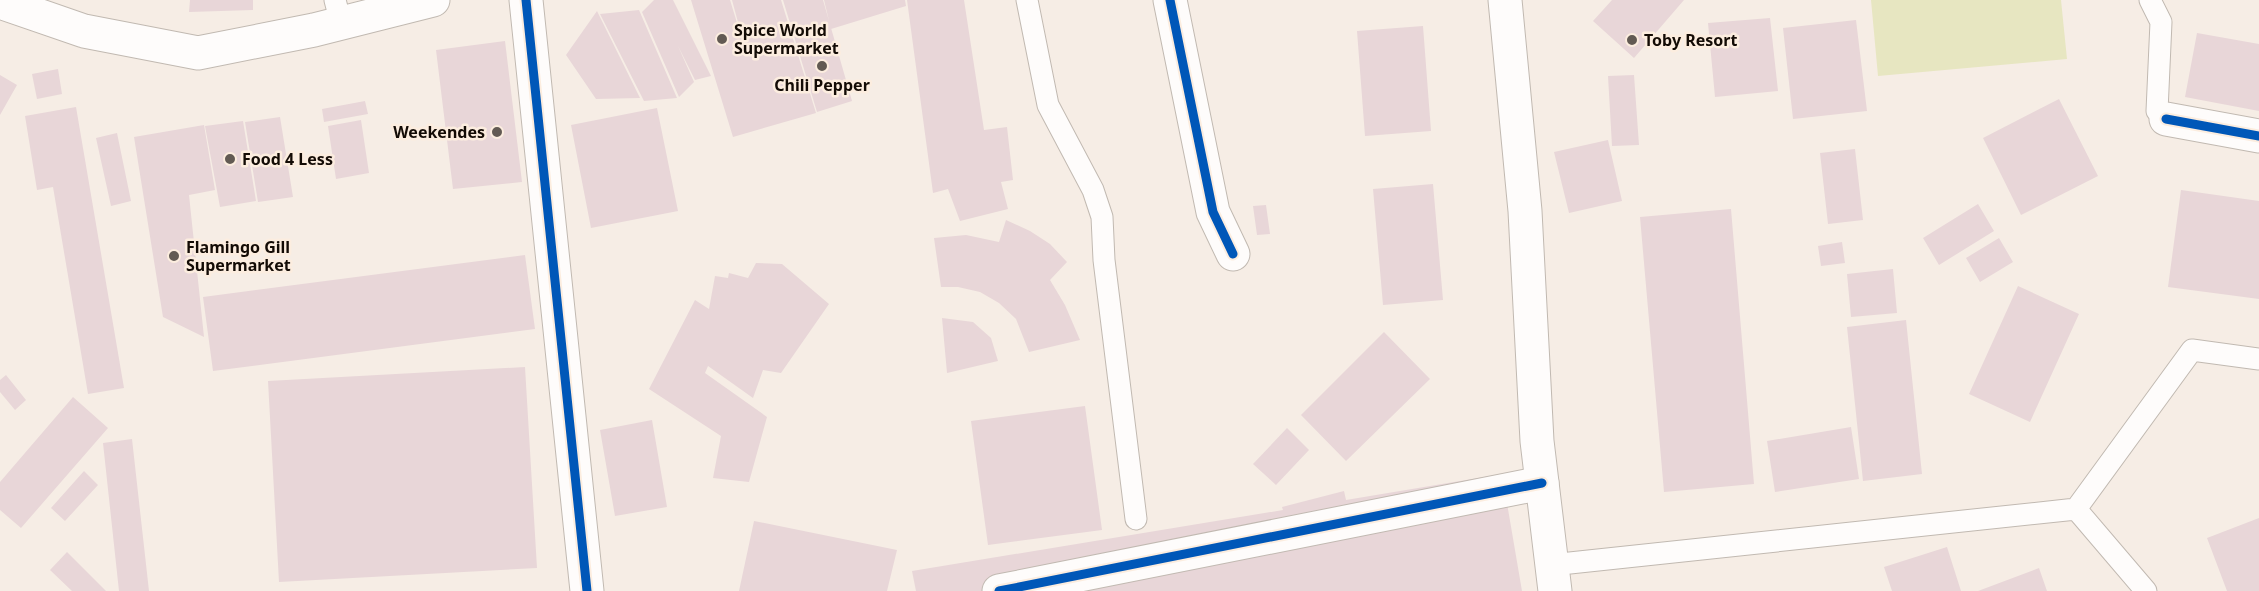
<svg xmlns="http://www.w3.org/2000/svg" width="2259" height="591" font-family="'Noto Sans',sans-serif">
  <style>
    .green { fill: #e7e6c1 }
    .building { fill: #e8d6d8 }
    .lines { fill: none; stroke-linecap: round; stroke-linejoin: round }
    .lane-casing { stroke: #c1b9b1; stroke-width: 23 }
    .street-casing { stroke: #c1b9b1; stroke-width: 35 }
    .secondary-casing { stroke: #c1b9b1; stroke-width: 35 }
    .lane { stroke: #fefcfb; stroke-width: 21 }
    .street { stroke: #fefcfb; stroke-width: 33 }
    .secondary { stroke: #fefcfb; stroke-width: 33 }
    .cycleway-casing { stroke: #fceddf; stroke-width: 13 }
    .cycleway { stroke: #0057b8; stroke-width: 9 }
    .poi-dot { fill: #625a53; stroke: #fceddf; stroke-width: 2 }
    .labels { text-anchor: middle; stroke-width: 5; stroke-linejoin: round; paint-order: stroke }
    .poi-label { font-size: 16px; font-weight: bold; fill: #130b05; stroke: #fceddf; text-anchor: start }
  </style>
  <rect width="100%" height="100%" fill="#f6ede5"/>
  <path class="green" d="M1871,0H2061L2067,59L1878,76Z"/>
  <path class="building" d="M190,0H253V10L189,12Z
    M654,0H673L711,76L695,80L678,46L694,82L679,97L642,12Z
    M691,0H730L746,52L732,0H781L816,113L733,137Z
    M783,0H823L852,101L817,112Z
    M824,0H905L906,6L831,29Z
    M907,0H964L984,130L1007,127L1013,180L1001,182L1008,209L960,221L948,189L933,193Z
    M1612,0H1684L1634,58L1593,21Z
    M639,10L677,98L644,101L600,14Z
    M597,11L640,98L596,99L566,55Z
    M1770,18L1778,91L1715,97L1708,23Z
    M1856,20L1867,111L1793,119L1783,28Z
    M1423,26L1431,131L1365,136L1357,31Z
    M2197,33L2259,44V111L2185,97Z
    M505,41L522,182L453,189L436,50Z
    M58,69L62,94L37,99L32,74Z
    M0,75L17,85L0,115Z
    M1634,75L1639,145L1612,146L1608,76Z
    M2059,99L2098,176L2021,215L1983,138Z
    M365,101L368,114L324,122L322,109Z
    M76,107L124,388L88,394L53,187L37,190L25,116Z
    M657,108L678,211L591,228L571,125Z
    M280,117L293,197L258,202L245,122Z
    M361,120L369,173L336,179L328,126Z
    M243,121L256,201L220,207L205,126Z
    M204,125L215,190L189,195L204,337L163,317L134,137Z
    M117,133L131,201L111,206L96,138Z
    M1608,140L1622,201L1569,213L1554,152Z
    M1855,149L1863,220L1828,224L1820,153Z
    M1433,184L1443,300L1383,305L1373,189Z
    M2181,190L2259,201V299L2168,287Z
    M1978,204L1994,231L1939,265L1923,238Z
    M1266,205L1270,234L1257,235L1253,206Z
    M1731,209L1754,484L1664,492L1640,217Z
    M1006,220L1030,231L1050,244L1067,262L1050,280L1065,305L1080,340L1029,352L1016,319L999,303L980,292L958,287H941L934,238L966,235L999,242Z
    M1999,238L2013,262L1980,282L1966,258Z
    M1842,242L1845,263L1821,266L1818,246Z
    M525,255L535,329L213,371L203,297Z
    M756,263L782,264L829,304L781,373L763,370L753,398L708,366L705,373L767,417L749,482L713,478L721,436L649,389L695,300L709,309L715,276L728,278L729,273L748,278Z
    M1893,269L1897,313L1851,317L1847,274Z
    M2018,286L2079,314L2030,422L1969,394Z
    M942,318L973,322L991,338L998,361L947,373Z
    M1906,320L1922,474L1863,481L1847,327Z
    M1384,332L1430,379L1346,461L1301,415Z
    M525,367L537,568L279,582L268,381Z
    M6,375L26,400L15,410L0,392V380Z
    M73,397L108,428L21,528L0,510V482Z
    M1085,406L1102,530L988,545L971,421Z
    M652,420L667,507L615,516L600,430Z
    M1851,427L1859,479L1775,492L1767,441Z
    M1287,428L1309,450L1276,485L1253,464Z
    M132,439L149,591H119L103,443Z
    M84,471L98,485L65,521L51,508Z
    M1502,474L1522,591H916L912,571L1283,510L1282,507L1344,491L1346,500Z
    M2259,518V591H2227L2207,538Z
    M754,521L897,550L887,591H739Z
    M1947,547L1961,591H1892L1884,567Z
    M67,552L106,591H72L50,570Z
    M2039,568L2047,591H1978Z"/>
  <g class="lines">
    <g class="lane-casing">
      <path id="lane" d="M335,0L341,23
        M1027,0L1048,105L1093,190L1102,217L1104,260L1136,519
        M2150,0L2161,22L2157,111L2166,119
        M2076,509L2146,591
        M1551,565L2076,509L2192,350L2259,359"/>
    </g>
    <g class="street-casing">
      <path id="street" d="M526,0L587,591
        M1170,0L1213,212L1233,254
        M2166,119L2259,136
        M999,591L1542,483"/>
    </g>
    <g class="secondary-casing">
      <path id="secondary" d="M1505,0L1525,211L1537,441L1555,591
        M0,2L84,31L198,53L314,30L433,0"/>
    </g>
    <use href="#lane" class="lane"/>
    <use href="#street" class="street"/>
    <use href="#secondary" class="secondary"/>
    <g class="cycleway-casing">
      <path id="cycleway" d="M526,0L587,591
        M1170,0L1213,212L1233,254
        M2166,119L2259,136
        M999,591L1542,483"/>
    </g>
    <use href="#cycleway" class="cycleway"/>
  </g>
  <g class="poi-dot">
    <circle cx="722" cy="39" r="6"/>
    <circle cx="1632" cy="40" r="6"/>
    <circle cx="822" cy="66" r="6"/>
    <circle cx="497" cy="132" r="6"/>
    <circle cx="230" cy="159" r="6"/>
    <circle cx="174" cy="256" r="6"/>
  </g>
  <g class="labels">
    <g class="poi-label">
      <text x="734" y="36">Spice World<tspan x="734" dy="18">Supermarket</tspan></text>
      <text x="1644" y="46">Toby Resort</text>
      <text x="822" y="91" text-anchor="middle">Chili Pepper</text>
      <text x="485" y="138" text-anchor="end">Weekendes</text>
      <text x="242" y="165">Food 4 Less</text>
      <text x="186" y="253">Flamingo Gill<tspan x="186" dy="18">Supermarket</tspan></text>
    </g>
  </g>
</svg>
